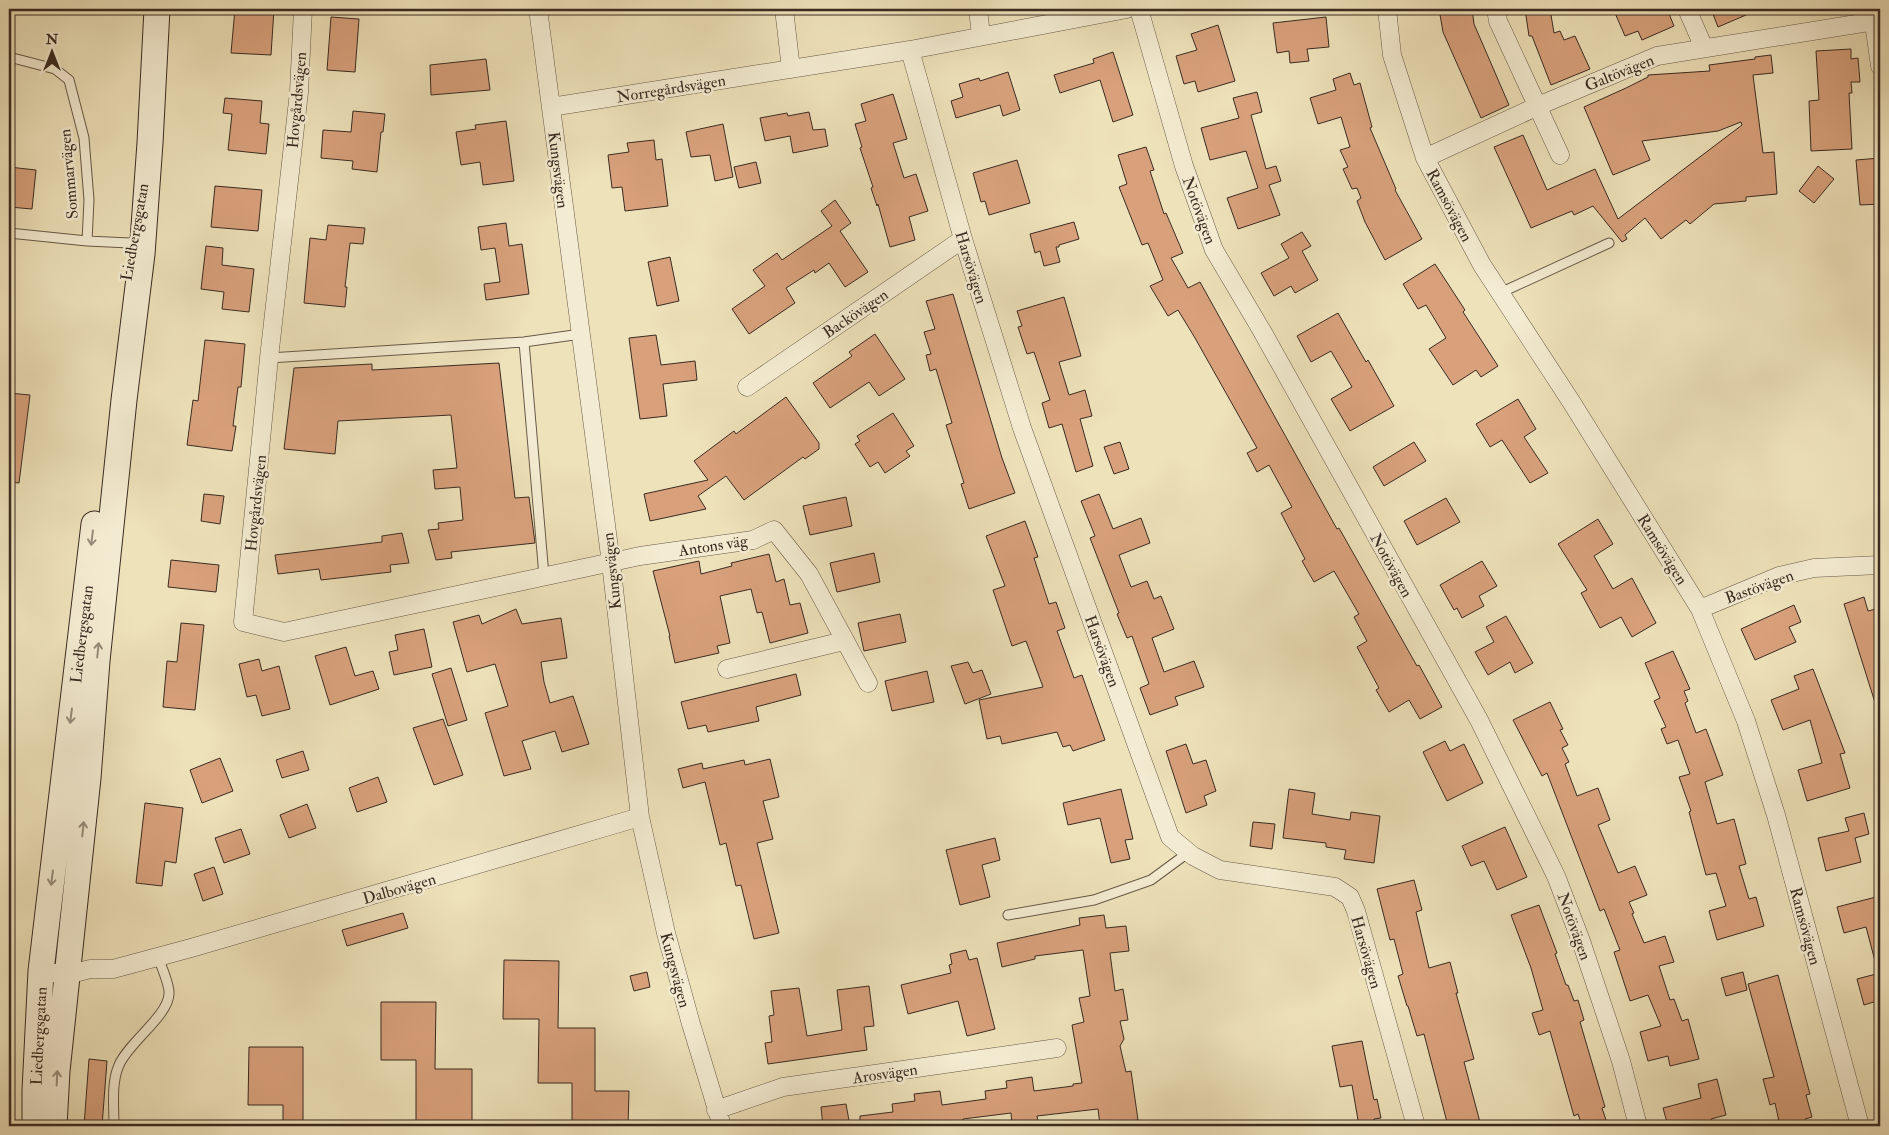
<svg xmlns="http://www.w3.org/2000/svg" width="1889" height="1135" font-family="'IM FELL Double Pica',serif">
  <style>
    .building { fill: #d8a17c; stroke: #3a2b22 }
    .lines { fill: none; stroke-linecap: round; stroke-linejoin: round }
    .lane-casing { stroke: #675948; stroke-width: 11 }
    .street-casing { stroke: #675948; stroke-width: 19 }
    .secondary-casing { stroke: #3a2b22; stroke-width: 27 }
    .lane { stroke: #f4ecd2; stroke-width: 9 }
    .street { stroke: #f4ecd2; stroke-width: 18 }
    .secondary { stroke: #f4ecd2; stroke-width: 25 }
    .oneway { stroke: #978c7a }
    .labels { text-anchor: middle; stroke-width: 5; stroke-linejoin: round; paint-order: stroke }
    .street-label { font-size: 16px; fill: #3a2b22; stroke: #f4ecd2 }
  </style>
  <rect width="100%" height="100%" fill="#eee2ba"/>
  <filter id="stains"><feTurbulence type="fractalNoise" baseFrequency=".004" numOctaves="4"/><feColorMatrix values="0 0 0 0 .2 0 0 0 0 .09 0 0 0 0 .02 0 0 0 .5 -.17"/></filter>
  <radialGradient id="worn" r=".72"><stop offset=".6" stop-color="#630" stop-opacity="0"/><stop offset="1" stop-color="#630" stop-opacity=".3"/></radialGradient>
  <path class="building" d="M235,9H274L271,55L231,53Z
    M1439,9H1472L1474,24L1509,105L1481,118L1443,32Z
    M1525,9H1550L1554,33L1560,31L1564,40L1575,36L1590,69L1551,85L1532,36H1529Z
    M1625,9H1667L1674,26L1642,40L1638,31L1625,36L1615,13Z
    M1711,9H1760L1718,27Z
    M331,17L359,19L355,72L327,70Z
    M1326,17L1329,47L1307,49L1309,61L1290,63L1289,51L1277,53L1273,23Z
    M1218,25L1235,81L1198,92L1195,81L1184,84L1176,56L1197,50L1191,34Z
    M1851,49V59L1858,58L1860,82H1851L1852,93H1849L1852,149L1811,151L1809,101L1819,100L1816,51Z
    M1113,52L1133,115L1113,122L1100,80L1060,93L1054,75L1094,63L1093,59Z
    M1771,55L1773,73L1753,75L1763,153L1774,152L1777,194L1746,197V201L1714,204L1690,224L1686,220L1661,239L1645,218L1625,235L1627,239L1622,242L1593,206L1574,215L1572,211L1531,228L1494,147L1523,135L1547,190L1595,169L1618,219L1742,125L1741,122L1718,131L1642,141L1650,160L1613,175L1584,107L1626,88L1648,77V75L1710,71L1709,65L1755,59V57Z
    M486,59L490,90L431,95L430,65Z
    M1008,72L1020,110L1003,116L1000,105L956,118L951,101L963,97L959,84L979,78L980,81Z
    M1350,73L1354,85L1360,83L1372,127L1370,128L1396,189L1395,190L1422,239L1385,260L1365,222L1357,201L1361,198L1357,188L1352,189L1343,169L1348,167L1340,150L1350,147L1341,117L1318,124L1310,98L1336,90L1333,79Z
    M1257,92L1262,112L1251,115L1266,169L1276,166L1281,181L1269,185L1280,215L1238,229L1227,198L1258,188L1246,151L1210,160L1201,128L1239,118L1233,98Z
    M893,94L907,139L893,143L904,178L916,174L928,211L909,217L915,240L890,247L878,204L877,206L871,188L873,187L860,148L862,147L855,124L866,121L861,104Z
    M225,98L262,101L260,123L269,124L266,154L228,150L232,114L223,113Z
    M353,111L385,114L383,132H381L377,172L352,169L353,161L321,158L323,130L351,132Z
    M809,112L813,130L825,129L828,146L793,153L790,136L765,141L760,118L787,113L788,116Z
    M506,121L514,181L483,185L480,162L461,165L456,132L476,129L475,125Z
    M723,124L733,177L715,181L710,155L691,157L686,132Z
    M654,140L656,160L662,159L668,206L625,211L622,187L612,188L608,155L629,152L627,143Z
    M1146,147L1154,170L1150,171L1164,214L1166,213L1183,253L1171,258L1188,288L1200,282L1337,529L1339,528L1417,666L1419,665L1442,707L1420,719L1409,700L1389,712L1376,690L1379,688L1357,647L1367,641L1354,617L1359,614L1334,571L1314,582L1302,561L1305,559L1281,513L1292,507L1269,465L1257,472L1247,453L1257,448L1195,338L1178,310L1168,316L1150,286L1163,280L1148,243L1142,245L1119,187L1127,184L1118,155Z
    M1880,158V204L1860,205L1856,160Z
    M1017,160L1030,203L989,215L985,201L981,202L973,173Z
    M756,162L761,183L739,188L734,167Z
    M1818,166L1834,179L1814,203L1799,191Z
    M9,167L36,170L32,209L9,207Z
    M215,186L262,190L258,231L211,227Z
    M835,200L851,223L840,231L868,272L845,287L829,263L815,273L814,270L786,288L795,303L749,334L732,309L765,286L753,270L777,253L782,260L832,226L821,211Z
    M1074,222L1079,239L1059,245V247H1056L1060,262L1044,266L1040,251L1035,253L1030,234Z
    M506,223L509,246L522,244L529,294L486,300L484,284L500,282L495,248L481,250L478,227Z
    M328,225L365,228L363,244L350,243L345,287H347L345,307L304,303L310,238L326,240Z
    M1302,232L1311,246L1302,251L1318,280L1295,293L1291,286L1274,296L1261,273L1289,258L1281,244Z
    M206,246L223,248L222,265L254,269L249,312L222,309L224,292L201,289Z
    M670,257L679,301L657,306L648,262Z
    M1435,264L1465,310L1463,312L1498,366L1481,377L1476,370L1453,385L1429,349L1446,338L1426,305L1418,309L1403,284Z
    M953,294L1002,458L1015,493L969,509L961,484L964,483L946,425L952,423L936,369L930,371L926,355L931,354L924,332L935,329L926,301Z
    M1064,297L1081,356L1059,362L1069,395L1085,390L1092,416L1080,419L1093,466L1076,472L1062,424L1049,428L1042,403L1050,400L1034,352L1027,354L1018,327L1022,326L1017,311Z
    M1338,313L1366,362L1368,360L1394,406L1350,431L1331,399L1352,387L1331,351L1311,362L1297,336Z
    M875,334L905,379L879,396L869,382L830,408L813,383L852,356L849,352Z
    M656,335L661,365L695,361L697,380L663,384L667,416L640,419L629,338Z
    M205,340L245,344L241,387H238L233,426H236L232,451L187,445L193,400L198,401Z
    M499,363L515,498L529,497L535,543L451,552L452,558L436,560L428,530L439,529L438,523L463,520L460,487L435,489L433,470L457,468L451,415L338,421L335,454L284,449L294,368L372,364V370Z
    M9,393L30,395L19,483L9,482Z
    M786,397L819,443V449L805,459L803,457L744,500L726,476L698,496L706,509L650,521L644,494L708,480L694,461L734,431L736,434Z
    M1518,399L1536,429L1524,437L1548,473L1530,483L1502,440L1490,447L1476,424Z
    M893,413L914,446L906,451L910,456L885,473L878,462L870,467L855,444L860,441L857,436Z
    M1120,442L1129,469L1114,474L1104,447Z
    M1414,442L1426,461L1384,486L1373,467Z
    M204,494L224,496L220,524L201,521Z
    M1099,494L1113,529L1141,518L1150,543L1119,555L1131,587L1147,581L1154,599L1161,596L1174,629L1152,638L1164,672L1194,661L1204,687L1175,697L1178,705L1150,715L1140,688L1149,684L1132,636L1127,638L1117,614L1119,613L1090,538L1095,536L1081,501Z
    M846,497L852,526L810,535L803,506Z
    M1446,498L1460,522L1417,545L1404,521Z
    M1598,519L1613,544L1594,556L1613,589L1632,578L1656,623L1632,637L1621,617L1600,628L1581,593L1587,590L1558,544Z
    M1025,521L1038,557L1034,558L1049,604L1056,602L1065,628L1057,631L1074,678L1082,675L1105,740L1073,751L1070,745L1063,747L1057,732L1002,744L1000,736L987,739L979,700L1043,687L1026,641L1012,646L993,590L1005,586L986,536Z
    M402,533L409,563L390,565L391,572L321,580L319,569L278,574L275,555L382,542V536Z
    M874,553L880,582L837,592L830,563Z
    M769,554L776,582L784,579L790,605L800,603L808,633L770,643L762,612L757,613L751,589L720,596L730,643L717,646L719,653L675,663L669,636H670L653,571L699,561L701,574L732,566L731,563Z
    M171,560L219,565L216,592L168,587Z
    M1482,561L1497,586L1479,596L1484,606L1462,618L1457,608L1454,610L1440,585Z
    M1864,597L1868,611L1880,608V709H1877L1844,604Z
    M1794,605L1801,622L1789,627L1796,642L1755,660L1741,629Z
    M516,609L522,624L561,618L567,658L541,662L544,682L550,703L573,696L589,744L562,752L555,731L522,741L531,769L504,776L485,713L508,706L495,664L467,672L453,622L479,615L482,624Z
    M900,614L906,642L864,651L858,623Z
    M1506,616L1533,663L1515,673L1510,662L1488,675L1475,652L1494,642L1486,627Z
    M181,623L204,625L195,710L163,707L167,661L177,662Z
    M424,629L432,667L394,675L389,652L398,650L395,635Z
    M346,647L355,676L373,671L379,689L330,705L315,656Z
    M1673,651L1690,689L1684,691L1688,701L1685,703L1696,733L1706,729L1723,775L1705,782L1717,824L1734,819L1746,864L1739,866L1749,899L1756,897L1764,926L1717,940L1709,911L1726,906L1716,873L1706,875L1689,812L1691,811L1679,777L1690,774L1678,740L1667,744L1661,729L1666,727L1654,701L1660,698L1645,663Z
    M259,659L262,671L279,666L290,709L262,716L256,695L247,697L239,664Z
    M968,662L973,673L982,670L991,694L965,704L951,666Z
    M451,668L467,720L448,726L432,674Z
    M1813,669L1845,753L1840,754L1850,788L1807,801L1798,770L1822,763L1810,720L1783,730L1771,700L1799,689L1794,676Z
    M927,671L934,702L892,711L885,681Z
    M796,674L801,695L756,707L759,721L708,732L706,725L688,729L681,702Z
    M1550,702L1563,729L1560,730L1568,745L1562,748L1569,762L1565,764L1577,796L1598,788L1610,820L1598,825L1618,873L1635,866L1647,895L1629,902L1634,913L1632,914L1644,943L1665,936L1674,962L1659,966L1670,1000L1674,999L1682,1021L1688,1019L1699,1059L1670,1066L1668,1056L1648,1061L1640,1032L1661,1026L1648,995L1630,1001L1614,952L1620,950L1604,909L1600,911L1547,773L1542,776L1513,720Z
    M443,719L463,775L434,785L413,728Z
    M1445,741L1450,751L1464,744L1483,783L1447,801L1423,752Z
    M1186,744L1193,764L1206,760L1216,791L1204,796L1207,805L1186,813L1166,751Z
    M303,751L309,770L282,778L276,760Z
    M220,758L233,791L202,803L190,770Z
    M770,759L779,797L763,801L773,839L757,843L779,933L754,939L741,885L736,886L726,843L720,845L705,782L683,788L678,769L702,763L703,769L744,760L745,765Z
    M378,777L387,802L357,812L349,788Z
    M1121,789L1133,839L1125,840L1130,859L1111,863L1100,818L1068,825L1063,803Z
    M1289,789L1315,793L1312,814L1350,820L1351,812L1380,816L1374,863L1344,859L1346,850L1326,847V843L1283,838Z
    M145,803L183,808L176,863L165,861L162,886L136,883Z
    M307,804L316,828L289,838L280,815Z
    M1864,813L1869,834L1855,838L1861,862L1826,871L1818,838L1849,831L1845,818Z
    M1253,822L1275,824L1272,849L1250,846Z
    M1505,827L1527,877L1497,890L1484,861L1471,866L1462,846Z
    M241,829L250,854L224,863L215,838Z
    M995,838L1000,860L982,865L990,897L960,905L946,850Z
    M214,867L223,894L203,901L194,874Z
    M1414,880L1422,910L1416,912L1429,968L1450,962L1458,993H1456L1474,1059L1464,1062L1481,1126H1448L1424,1034L1417,1036L1408,1006H1407L1398,976L1403,974L1394,939L1390,940L1377,889Z
    M1880,896V960L1875,961L1866,927L1844,933L1837,907Z
    M1539,905L1557,953L1555,954L1566,985H1568L1574,1001L1578,1000L1584,1020L1580,1022L1605,1107L1602,1108L1608,1126H1582L1578,1114L1574,1116L1550,1031L1539,1035L1532,1013L1543,1010L1531,968L1511,915Z
    M403,913L408,928L347,946L342,930Z
    M1104,915L1106,928L1126,926L1129,951L1110,953L1115,991L1123,989L1128,1020L1120,1021L1124,1039L1120,1046L1126,1072L1131,1071L1138,1120L1100,1125L1098,1109L1037,1116L1039,1126H1012L1011,1113L963,1119L964,1126H860V1116L893,1112L892,1104L915,1101L914,1094L940,1091L942,1105L986,1099L985,1091L1007,1088L1006,1081L1032,1077L1034,1091L1073,1086V1084L1082,1083L1072,1025L1084,1022L1079,998L1090,996L1083,950L1035,956V959L1002,967L997,943L1080,925L1079,918Z
    M966,950L969,960L977,958L995,1029L967,1036L958,1001L908,1014L901,985L951,973L949,965L952,964L950,954Z
    M504,960L559,961L558,1028H595V1091H629L628,1126H572V1083H538L539,1019H503Z
    M647,972L650,987L634,991L630,976Z
    M1743,972L1747,990L1726,996L1721,978Z
    M1880,973V1000L1864,1005L1857,979Z
    M1778,975L1810,1094L1806,1095L1812,1117L1805,1119L1806,1126H1780L1775,1103L1770,1105L1763,1079L1774,1077L1748,984Z
    M869,986L874,1026L864,1027L867,1050L768,1064L765,1043L772,1042L769,1016L774,1015L771,991L799,988L807,1036L842,1030L837,990Z
    M381,1002H436L435,1069H472V1126H449V1124H416V1060H381Z
    M1362,1041L1374,1100L1377,1099L1381,1118L1374,1119L1375,1126H1359L1352,1085L1340,1087L1332,1046Z
    M249,1047H303V1126H283V1105H248Z
    M89,1059L107,1061L102,1126H84Z
    M1717,1079L1726,1115L1711,1119L1712,1123L1698,1126H1668L1663,1108L1701,1098L1698,1084Z
    M846,1104L850,1126H823L821,1107Z"/>
  <g class="lines">
    <g class="lane-casing">
      <path id="lane" d="M9,57L55,69L69,80L84,138L89,200L87,241
        M9,233L87,241L130,243
        M1500,293L1609,243
        M524,342L544,576
        M269,358L524,342L581,334
        M1008,915L1094,900L1151,880L1189,852
        M114,1126C114,1107 111,1083 119,1065C129,1042 168,1016 169,994C170,985 161,966 158,957"/>
    </g>
    <g class="street-casing">
      <path id="street" d="M303,9L299,92L269,358L243,622L284,632L640,556L753,540L774,530L809,574L868,683
        M538,9L611,563L640,817L666,933L691,1024L722,1126
        M784,9L791,69
        M978,9L981,36
        M1139,9L1184,166L1214,250L1262,331L1479,720L1556,876L1581,941L1621,1061L1638,1126
        M1387,9L1392,55L1425,158L1482,265L1572,403L1700,609L1746,721L1776,815L1860,1126
        M1496,9L1498,21L1560,155
        M1687,9L1704,48
        M1872,9L1880,66
        M910,50L963,239L1022,428L1170,837L1193,856L1220,870L1335,887L1350,897L1356,911L1416,1126
        M551,107L910,50L1127,9
        M1425,158L1538,106L1657,56L1875,21
        M747,387L963,239
        M1700,609L1779,576L1814,568L1880,565
        M727,669L844,641
        M41,971L67,975L90,969H113L191,948L640,817
        M716,1110L783,1087L1057,1048"/>
    </g>
    <g class="secondary-casing">
      <path id="secondary" d="M35,1126V1091L41,971L94,524
        M54,1126L57,1071L88,778L97,661L124,400L142,254L150,143L157,9"/>
    </g>
    <use href="#lane" class="lane"/>
    <use href="#street" class="street"/>
    <use href="#secondary" class="secondary"/>
  </g>
  <defs><path id="oneway-shaft" d="M-6 0H5M1.5-3L5.5 0L1.5 3" fill="none" stroke-width="1.6" stroke-linecap="round" stroke-linejoin="round" transform="scale(1.25)"/></defs>
  <g class="oneway">
    <use href="#oneway-shaft" transform="translate(92 538) rotate(97)"/>
    <use href="#oneway-shaft" transform="translate(98 650) rotate(-84)"/>
    <use href="#oneway-shaft" transform="translate(71 716) rotate(97)"/>
    <use href="#oneway-shaft" transform="translate(83 829) rotate(-84)"/>
    <use href="#oneway-shaft" transform="translate(52 878) rotate(97)"/>
    <use href="#oneway-shaft" transform="translate(57 1078) rotate(-87)"/>
  </g>
  <g class="labels">
    <g class="street-label">
      <text transform="translate(1619 72) rotate(-22)" y="6">Galtövägen</text>
      <text transform="translate(671 88) rotate(-9)" y="6">Norregårdsvägen</text>
      <text transform="translate(296 100) rotate(-85)" y="6">Hovgårdsvägen</text>
      <text transform="translate(559 170) rotate(83)" y="6">Kungsvägen</text>
      <text transform="translate(68 174) rotate(-95)" y="6">Sommarvägen</text>
      <text transform="translate(1450 205) rotate(62)" y="6">Ramsövägen</text>
      <text transform="translate(1200 210) rotate(70)" y="6">Notövägen</text>
      <text transform="translate(134 232) rotate(-80)" y="6">Liedbergsgatan</text>
      <text transform="translate(972 267) rotate(73)" y="6">Harsövägen</text>
      <text transform="translate(855 313) rotate(-34)" y="6">Backövägen</text>
      <text transform="translate(255 503) rotate(-84)" y="6">Hovgårdsvägen</text>
      <text transform="translate(713 545) rotate(-9)" y="6">Antons väg</text>
      <text transform="translate(1663 549) rotate(58)" y="6">Ramsövägen</text>
      <text transform="translate(1392 565) rotate(61)" y="6">Notövägen</text>
      <text transform="translate(611 571) rotate(-96)" y="6">Kungsvägen</text>
      <text transform="translate(1759 586) rotate(-20)" y="6">Bastövägen</text>
      <text transform="translate(81 634) rotate(-83)" y="6">Liedbergsgatan</text>
      <text transform="translate(1103 651) rotate(70)" y="6">Harsövägen</text>
      <text transform="translate(399 888) rotate(-16)" y="6">Dalbovägen</text>
      <text transform="translate(1575 926) rotate(70)" y="6">Notövägen</text>
      <text transform="translate(1806 926) rotate(75)" y="6">Ramsövägen</text>
      <text transform="translate(1367 952) rotate(74)" y="6">Harsövägen</text>
      <text transform="translate(676 970) rotate(75)" y="6">Kungsvägen</text>
      <text transform="translate(38 1036) rotate(-87)" y="6">Liedbergsgatan</text>
      <text transform="translate(885 1073) rotate(-8)" y="6">Arosvägen</text>
    </g>
  </g>
  <rect width="1889" height="1135" fill="none" stroke="#eee2ba" stroke-width="30"/>
  <rect x="10" y="10" width="1869" height="1115" fill="none" stroke="#3a2b22" stroke-width="2.5"/>
  <rect x="15" y="15" width="1859" height="1105" fill="none" stroke="#3a2b22"/>
  <g transform="translate(52 52)" stroke="#f4ecd2" stroke-width="4" paint-order="stroke">
  <path d="M0-4L9 19L0 12L-9 19Z" fill="#3a2b22"/>
  <text y="-8" font-size="14" font-weight="bold" text-anchor="middle" fill="#3a2b22">N</text>
  </g>
  <rect width="100%" height="100%" filter="url(#stains)"/>
  <rect width="100%" height="100%" fill="url(#worn)"/>
</svg>
